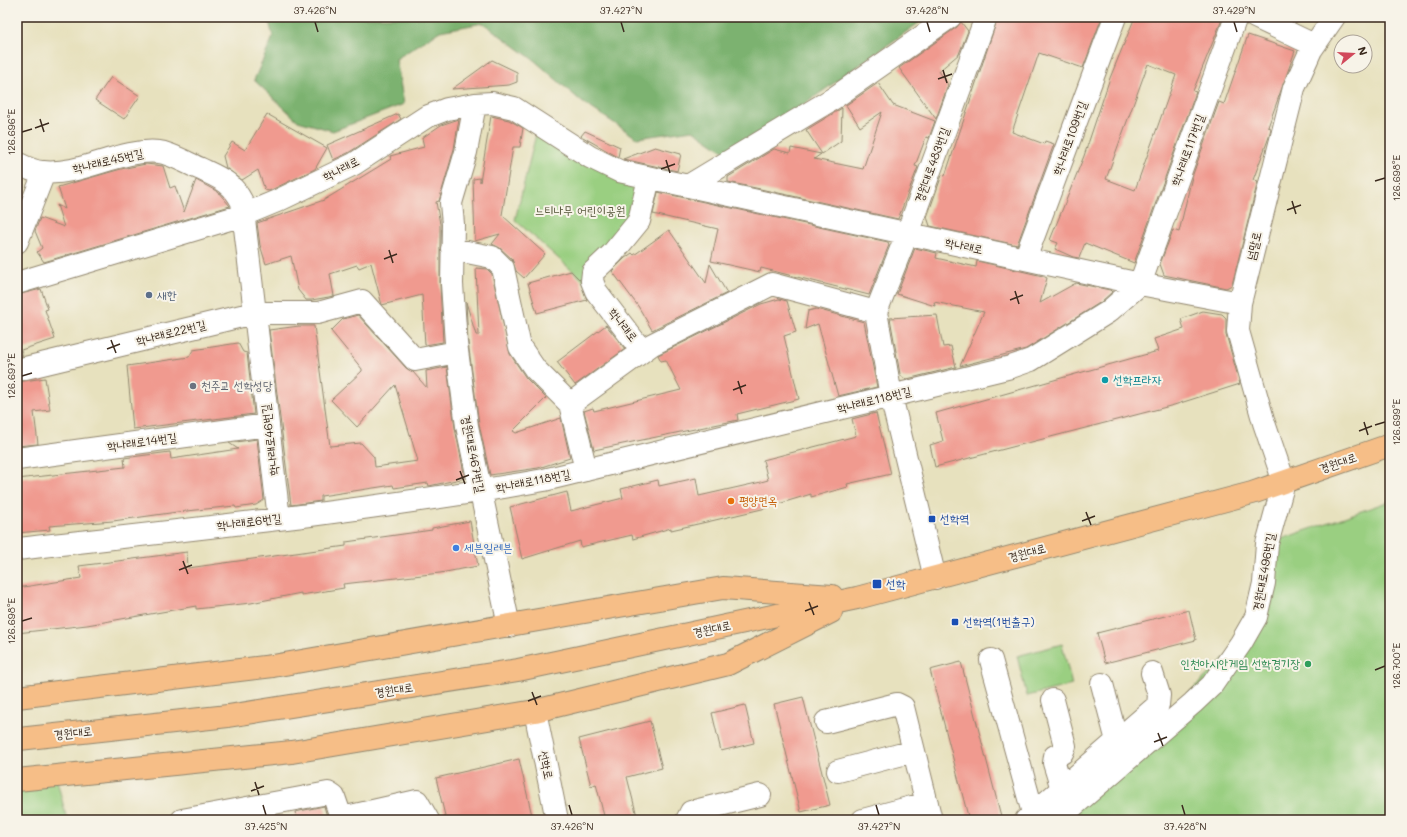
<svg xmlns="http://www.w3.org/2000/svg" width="1407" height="837" font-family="Mali,'Poor Story',sans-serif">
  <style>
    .green { fill: #9acf81; stroke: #6a7c50 }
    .forest { fill: #7bb26f; stroke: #5b6e46 }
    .building { fill: #f09a8f; fill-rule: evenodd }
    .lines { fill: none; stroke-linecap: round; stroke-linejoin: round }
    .minor-casing { stroke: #91866e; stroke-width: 24 }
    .major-casing { stroke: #91866e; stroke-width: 24 }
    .minor { stroke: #fff; stroke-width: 22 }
    .major { stroke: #f6be87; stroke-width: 22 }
    .ticks { fill: none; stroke: #3b2a1e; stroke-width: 1.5 }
    .service-dot { fill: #5c6f8a; stroke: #f7f3e8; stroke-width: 1.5 }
    .culture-dot { fill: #0f9aa8; stroke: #f7f3e8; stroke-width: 1.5 }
    .worship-dot { fill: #6b7280; stroke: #f7f3e8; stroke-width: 1.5 }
    .food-dot { fill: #e8710a; stroke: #f7f3e8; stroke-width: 1.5 }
    .transit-dot { fill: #1a4fb4; stroke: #f7f3e8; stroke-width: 1.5 }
    .shop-dot { fill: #3f7fe0; stroke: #f7f3e8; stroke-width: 1.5 }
    .leisure-dot { fill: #2e9e5b; stroke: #f7f3e8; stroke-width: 1.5 }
    .labels { text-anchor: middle; stroke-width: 4; stroke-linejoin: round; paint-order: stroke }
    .street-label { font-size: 12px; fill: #3b2a1e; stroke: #f7f3e8 }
    .park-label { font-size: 12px; fill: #535337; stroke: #f7f3e8 }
    .service-label { font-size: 12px; fill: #4e5e75; stroke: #f7f3e8; text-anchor: start }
    .culture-label { font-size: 12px; fill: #0d838f; stroke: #f7f3e8; text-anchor: start }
    .worship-label { font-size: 12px; fill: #5b616d; stroke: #f7f3e8; text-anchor: start }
    .food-label { font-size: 12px; fill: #c56008; stroke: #f7f3e8; text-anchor: start }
    .transit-label { font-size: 12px; fill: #164399; stroke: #f7f3e8; text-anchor: start }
    .shop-label { font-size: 12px; fill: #366cbe; stroke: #f7f3e8; text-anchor: start }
    .leisure-label { font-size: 12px; fill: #27864d; stroke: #f7f3e8; text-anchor: end }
    .neatline { fill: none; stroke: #3b2a1e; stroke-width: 1.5 }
    .ticks-label { font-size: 10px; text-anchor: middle; fill: #3b2a1e }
  </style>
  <rect width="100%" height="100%" fill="#f7f3e8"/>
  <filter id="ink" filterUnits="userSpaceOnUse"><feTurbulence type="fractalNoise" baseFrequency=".025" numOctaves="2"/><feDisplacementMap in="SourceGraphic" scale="8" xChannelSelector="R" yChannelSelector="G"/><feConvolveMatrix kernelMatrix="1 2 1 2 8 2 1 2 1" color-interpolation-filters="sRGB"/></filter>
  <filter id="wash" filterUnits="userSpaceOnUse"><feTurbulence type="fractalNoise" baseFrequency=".012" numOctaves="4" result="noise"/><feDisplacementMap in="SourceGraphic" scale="16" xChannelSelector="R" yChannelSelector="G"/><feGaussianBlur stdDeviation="0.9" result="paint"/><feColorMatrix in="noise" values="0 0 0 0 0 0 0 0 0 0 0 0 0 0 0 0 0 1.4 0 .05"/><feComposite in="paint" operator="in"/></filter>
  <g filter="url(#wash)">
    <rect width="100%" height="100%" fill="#e7e1be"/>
    <path class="green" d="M538,126L647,179L638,221L586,283L515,220Z
      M1390,501V820H1056L1241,643L1267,544Z
      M1062,644L1072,685L1027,696L1017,656Z
      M56,776L67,820H17V780Z"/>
    <path class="forest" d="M268,17H927L799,108L725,152L693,130L637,138L582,102L535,61L483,23L440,31L396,59L404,104L333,131L298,121L254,80L273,37Z"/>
    <g id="blocks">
      <path class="building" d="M998,17H1102L1083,68L1039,53L1012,132L1044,144L1045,141L1054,144L1017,245L930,226L927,217L942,175L945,176Z
        M1135,17H1223L1193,91L1196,92L1134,263L1085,243L1079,258L1073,257L1055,249L1058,243L1050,240L1084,156L1110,78ZM1148,64L1176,75L1135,190L1106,179Z
        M961,22L968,31L959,54L939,71L948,85L936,119L899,68L957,27Z
        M1248,35L1295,51L1268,127L1271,128L1269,137L1253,180L1258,181L1232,285L1226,288L1164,275L1160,264L1173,230L1179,232L1192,177L1219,102L1224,104Z
        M492,60L517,72V82L509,85L452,89Z
        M111,77L140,96L124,119L95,100Z
        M878,83L893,105L935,121L929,138L926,137L915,166L918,167L898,219L728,182V177L774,149L790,153L791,148L821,154L814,159L863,169L882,112L860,127L846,105Z
        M842,108L841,141L822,154L806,130Z
        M267,114L327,148L315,169L269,191L265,190L258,170L242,180L226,168L223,156L232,142L245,150Z
        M398,114L401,119L348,153L333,160L327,145Z
        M491,116L509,120L523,128L520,147H513L502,215L545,254L524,278L516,271L512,259L500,248L492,244L500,234L475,241L473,179L480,178V182Z
        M459,119L454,149L439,201L436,202L440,224V284L443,342L425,345L422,295L382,305L371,263L359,268L357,265L330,274L334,296L312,300H306L298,290L291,256L266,264L260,245L257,223L324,200L391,159L390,156L424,147L422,138L441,125Z
        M585,131L620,147L618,157L581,136Z
        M655,147L681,154L677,171L623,159Z
        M146,164L163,166L170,188L175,186L184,212L196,180L218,192L230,206L44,262L37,252L42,248L35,231L40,218L64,227L57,205L65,209L58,187L121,169Z
        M658,192L888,242L889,245L869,295L761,268L760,272L711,261L718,229L653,214Z
        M669,230L706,283L710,264L727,293L652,330L638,306L612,271L625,258L632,253L634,255Z
        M915,248L937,253L936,258L976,267L977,261L1043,276L1047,278L1040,303L1076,283L1110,290L1112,292L1101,302L1026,349L960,366L984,312L934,302L935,306L897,294Z
        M476,268L487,269L492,274L510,354L526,378L546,398L513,431L516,433L561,418L570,458L538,468L490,475L479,424L468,342L466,302L476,335H479Z
        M571,271L580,280L587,300L537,313L528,283Z
        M41,289L48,309L45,310L55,339L21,350L23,356L17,357V295Z
        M779,299L787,301L796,332L784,336L799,399L737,414L738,420L594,450L584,411L593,408L594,411L681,390L666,360L661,361L658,355L761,304Z
        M816,309L864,322L877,387L838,396L818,324L805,329L808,311Z
        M1203,311L1222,314L1226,318V334L1240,384L1174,405L935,467L930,445L943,441L936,413L1158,351L1154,339L1184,329L1181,319Z
        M358,315L406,368L413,372L427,388L426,371L447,367L455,428L465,478L429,486L428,483L394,488L393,485L321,496V501L291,505L269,330L299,326H314L330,446L361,443L374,457L375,467L418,461L395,385L357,427L331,400L362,371V369L331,331L343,319Z
        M937,315L943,347L951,346L956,367L907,379L903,378L900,374L890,318Z
        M606,325L625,349L575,385L557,362Z
        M238,343L243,352L247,353L254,414L133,429L127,366L189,357L193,350Z
        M45,378L50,410L34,412L38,444L17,446V382Z
        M876,413L891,474L847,484L848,487L811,497V494L762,509L711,521L671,530V528L633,539L632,535L581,547L580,541L522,559L510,507L567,492L571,511L623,498L621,489L658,480L659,486L696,478L699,496L761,482L768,480L763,460L856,436L852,419Z
        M257,439L264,500L256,505L236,508L235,506L177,512L113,521L49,526L50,530L17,533V479L125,467L124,458L170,452L171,459L238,449L229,443Z
        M470,521L478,566L440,573L343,584L344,588L301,595V593L251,603L196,609V606L87,625L17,633V588L81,578L79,566L187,552L188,568L346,546V542L432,530V528Z
        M1189,610L1196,640L1105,663L1097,633Z
        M961,662L1002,820H969L930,670Z
        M803,697L830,805L801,812L774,704Z
        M745,705L754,743L721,751L712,713Z
        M650,721L662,768L627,777L638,820H605L596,784L591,786L579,739Z
        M519,759L533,820H446L436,778Z
        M324,806L328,820H297L295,812Z"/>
    </g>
  </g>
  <g filter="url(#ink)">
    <use href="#blocks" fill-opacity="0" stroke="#91866e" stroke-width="1"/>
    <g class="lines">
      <g class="minor-casing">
        <path id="minor" d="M1255,17L1314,45
          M475,104L466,152L451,203L453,224L452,284L456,343L467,426L509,626
          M17,163C25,167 34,172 43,172C81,176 121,148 159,152C170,153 189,164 201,169C220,178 232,182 242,202L279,519
          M688,186L834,98L950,17
          M17,242L44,173
          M452,249L492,257L503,268L520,347L535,369L570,404
          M1025,259L1115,17
          M17,283L243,215L277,201L354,164L426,117L447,109L475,104L492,103L514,108L590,157L619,171L1140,284L1240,303
          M642,351L596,291L592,281L593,272L612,254L639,221L649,178
          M17,370L254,313H318L362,301L415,360L457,352
          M570,404L651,345L772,284L876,312
          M570,404L586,470
          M17,459L268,425
          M17,549C193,529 369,511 544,480L1011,367L1031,360L1108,312L1140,284L1236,17
          M935,578L891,396L876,312L907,234L986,17
          M991,660L1033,813
          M1102,684L1117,741
          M1053,700L1065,746L1062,753L1055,756L1054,763L1062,789
          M535,711L557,820
          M826,722L897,704L903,707L931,820
          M838,771L914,751
          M342,818L417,801L428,820
          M182,820L328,793L334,797L342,820
          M687,820L691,812L760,795
          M863,820L927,803
          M1026,820L1158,705L1159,695L1152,673
          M1057,820L1193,703L1212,685L1241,643L1256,617L1264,583L1267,544L1284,482L1264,423L1238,331L1240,303L1294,88L1311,50L1334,17"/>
      </g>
      <g class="major-casing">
        <path id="major" d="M17,697L273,666L723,588L832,596
          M19,739L228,716L518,670L857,598L1252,493L1390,445
          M17,780L292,752L535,711L728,664L831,612"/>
      </g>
      <use href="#minor" class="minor"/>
      <use href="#major" class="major"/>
    </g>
  </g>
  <path class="ticks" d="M315,22L318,32M621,22L624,32M927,22L930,32M1234,22L1237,32M943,70L947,83M938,79L952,74M40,119L44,132M35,128L49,123M22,132L32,129M666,160L670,173M661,169L675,164M1375,181L1385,178M1292,201L1296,214M1287,210L1301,205M389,250L393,263M384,259L397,254M1015,291L1019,304M1010,300L1023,295M111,340L116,353M107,349L120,344M22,376L32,373M738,381L742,394M733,390L746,385M1364,422L1368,435M1375,425L1385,422M1359,431L1372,426M460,471L465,484M456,480L469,475M1086,512L1091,525M1082,521L1095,516M183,561L188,574M179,570L192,565M809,602L814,615M805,611L818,606M22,621L32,618M1375,670L1385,666M532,692L537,705M528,701L541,696M1158,733L1163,746M1154,742L1167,737M255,782L259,795M251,791L264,786M263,805L266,815M569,805L572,815M876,805L879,815M1182,805L1185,815"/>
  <circle class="service-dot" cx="149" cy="295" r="4"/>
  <circle class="culture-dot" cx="1105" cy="380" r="4"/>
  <circle class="worship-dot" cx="193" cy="386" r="4"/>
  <circle class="food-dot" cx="731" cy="501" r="4"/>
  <g class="transit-dot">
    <rect x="928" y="515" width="8" height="8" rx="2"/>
    <rect x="872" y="579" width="10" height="10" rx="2"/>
    <rect x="951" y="618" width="8" height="8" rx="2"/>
  </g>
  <circle class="shop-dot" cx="456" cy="548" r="4"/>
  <circle class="leisure-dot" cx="1308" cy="664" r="4"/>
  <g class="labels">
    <g class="street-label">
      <text transform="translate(1070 138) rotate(-70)" y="4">학나래로109번길</text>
      <text transform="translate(1188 150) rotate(-70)" y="4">학나래로117번길</text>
      <text transform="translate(108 161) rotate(-13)" y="4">학나래로45번길</text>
      <text transform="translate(932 165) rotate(-70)" y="4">경원대로483번길</text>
      <text transform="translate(341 169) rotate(-27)" y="4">학나래로</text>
      <text transform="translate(964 246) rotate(12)" y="4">학나래로</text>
      <text transform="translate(1254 246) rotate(-76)" y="4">넘말로</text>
      <text transform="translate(623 325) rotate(52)" y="4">학나래로</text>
      <text transform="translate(171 333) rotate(-14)" y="4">학나래로22번길</text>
      <text transform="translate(874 400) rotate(-14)" y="4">학나래로118번길</text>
      <text transform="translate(270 440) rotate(-97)" y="4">학나래로46번길</text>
      <text transform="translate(142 442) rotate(-8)" y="4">학나래로14번길</text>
      <text transform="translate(473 454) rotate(79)" y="4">경원대로467번길</text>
      <text transform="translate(1338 463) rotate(-19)" y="4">경원대로</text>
      <text transform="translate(533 481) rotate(-11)" y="4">학나래로118번길</text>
      <text transform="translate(249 522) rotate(-7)" y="4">학나래로6번길</text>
      <text transform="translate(1027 553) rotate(-15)" y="4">경원대로</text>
      <text transform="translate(1264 572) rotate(-80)" y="4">경원대로496번길</text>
      <text transform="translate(712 629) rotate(-12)" y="4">경원대로</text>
      <text transform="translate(394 690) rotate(-9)" y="4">경원대로</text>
      <text transform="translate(73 733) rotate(-6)" y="4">경원대로</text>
      <text transform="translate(546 765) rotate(78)" y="4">선학로</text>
    </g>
    <g class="park-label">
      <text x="580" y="215">느티나무 어린이공원</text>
    </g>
    <g class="service-label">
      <text x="157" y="299">새한</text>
    </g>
    <g class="culture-label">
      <text x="1113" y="384">선학프라자</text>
    </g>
    <g class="worship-label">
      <text x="201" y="390">천주교 선학성당</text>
    </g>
    <g class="food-label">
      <text x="739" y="505">평양면옥</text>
    </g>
    <g class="transit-label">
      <text x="940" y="523">선학역</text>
      <text x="886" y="588">선학</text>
      <text x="963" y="626">선학역(1번출구)</text>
    </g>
    <g class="shop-label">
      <text x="464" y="552">세븐일레븐</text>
    </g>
    <g class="leisure-label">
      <text x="1300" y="668">인천아시안게임 선학경기장</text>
    </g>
  </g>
  <rect width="1407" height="837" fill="none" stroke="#f7f3e8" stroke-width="44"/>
  <g transform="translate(1353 54) rotate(72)"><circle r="19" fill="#f7f3e8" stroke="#aca397"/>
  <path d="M0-3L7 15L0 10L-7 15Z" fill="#d1495b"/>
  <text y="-6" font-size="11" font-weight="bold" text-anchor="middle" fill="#3b2a1e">N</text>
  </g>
  <rect x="22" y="22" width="1363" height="793" class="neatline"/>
  <g class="ticks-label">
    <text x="315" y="14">37.426°N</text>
    <text x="621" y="14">37.427°N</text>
    <text x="927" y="14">37.428°N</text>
    <text x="1234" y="14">37.429°N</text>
    <text transform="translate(11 132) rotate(-90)" y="4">126.696°E</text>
    <text transform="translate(1396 178) rotate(-90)" y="4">126.698°E</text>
    <text transform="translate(11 376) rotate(-90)" y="4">126.697°E</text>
    <text transform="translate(1396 422) rotate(-90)" y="4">126.699°E</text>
    <text transform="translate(11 621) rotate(-90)" y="4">126.698°E</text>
    <text transform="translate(1396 666) rotate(-90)" y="4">126.700°E</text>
    <text x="266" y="830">37.425°N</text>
    <text x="572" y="830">37.426°N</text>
    <text x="879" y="830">37.427°N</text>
    <text x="1185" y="830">37.428°N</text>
  </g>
</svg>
